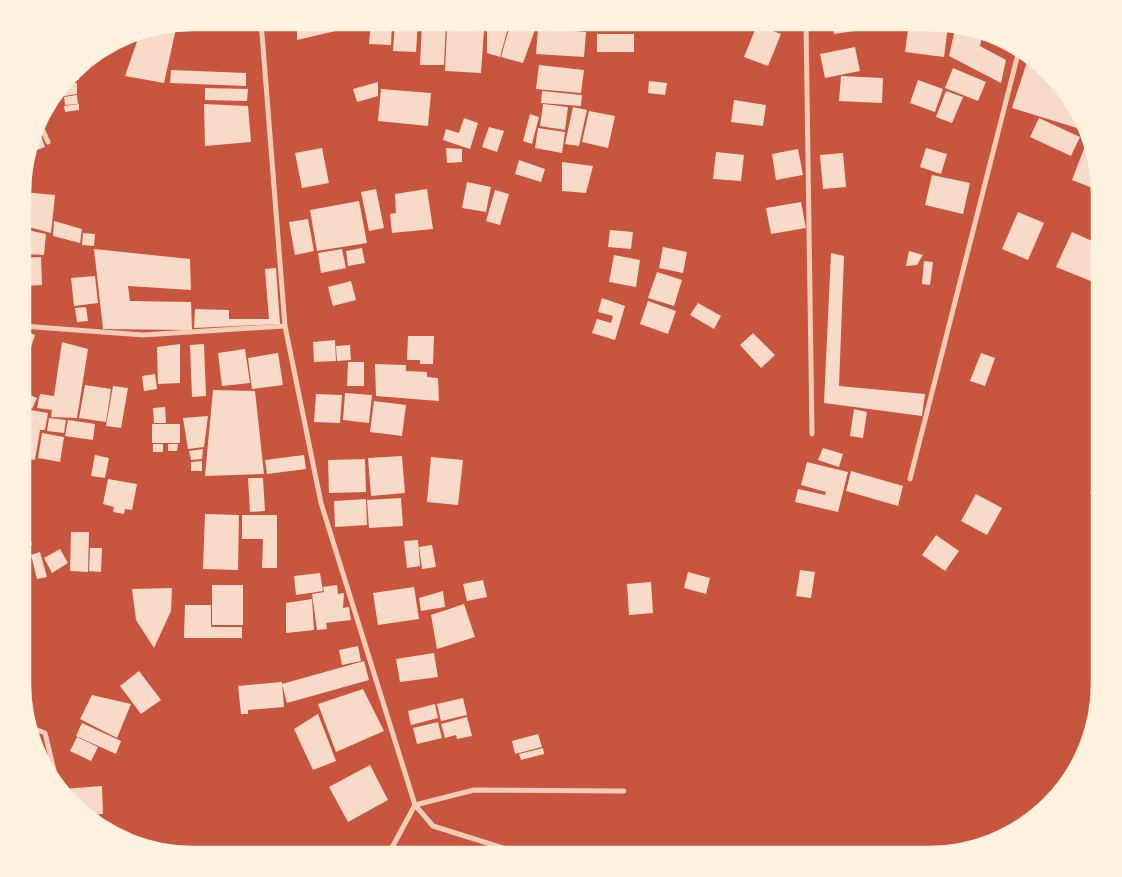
<svg xmlns="http://www.w3.org/2000/svg" width="1122" height="877" font-family="'Roboto Serif',serif">
  <style>
    .building { fill: #f7dbc8 }
    .lines { fill: none; stroke-linecap: round; stroke-linejoin: round }
    .minor { stroke: #f1ccb7; stroke-width: 5 }
    .rim { fill: none; stroke: #fff3e0; stroke-width: 2.5 }
  </style>
  <rect width="100%" height="100%" fill="#c8553d"/>
  <path class="building" d="M297,21H338L340,30L297,40Z
    M371,21H392L391,45L369,44Z
    M395,21H418L416,52L393,51Z
    M487,21L509,24L500,57L487,53Z
    M509,21H537L535,29Z
    M422,22H446L444,65H420Z
    M833,22H868L869,29L834,34Z
    M909,22L948,26L944,57L905,52Z
    M177,24L164,83L125,76L141,30Z
    M510,25L535,30L523,63L501,57Z
    M757,25L781,34L768,66L744,57Z
    M956,25L983,32L980,46L1006,60L1001,83L949,56Z
    M447,28L484,31L481,73L445,71Z
    M538,28L586,32L584,57L536,54Z
    M597,34H634V52H597Z
    M855,47L860,71L825,78L820,54Z
    M1027,62L1052,77L1081,115L1077,128L1012,108Z
    M80,64L79,80H67Z
    M539,65L584,70L581,93L536,89Z
    M953,68L986,82L978,101L945,88Z
    M171,70L246,73V86L170,83Z
    M841,76L883,78L882,103L839,101Z
    M918,80L943,89L935,112L910,103Z
    M649,81L667,83L665,95L648,93Z
    M65,82L77,83V94L52,98Z
    M378,82V96L357,102L353,89Z
    M205,88L248,89L247,101L205,100Z
    M381,89L431,93L428,126L378,121Z
    M542,91L582,95L581,106L541,103Z
    M946,91L963,97L952,123L936,117Z
    M77,95L78,104L65,105L64,97Z
    M734,100L766,105L763,126L731,122Z
    M79,104V110L65,112L64,106Z
    M204,104L248,106L251,142L205,146Z
    M543,104L568,107L565,130L540,126Z
    M573,107L587,110L579,146L565,144Z
    M589,111L615,116L608,148L582,142Z
    M530,114L539,117L532,144L523,141Z
    M464,118L478,123L470,149L443,140L446,129L459,133Z
    M1039,118L1080,137L1071,156L1030,137Z
    M38,127L45,147L29,153L34,138Z
    M489,127L504,131L497,152L482,147Z
    M538,128L565,132L562,153L535,148Z
    M1087,141H1089L1100,191L1072,180Z
    M322,148L329,183L302,188L295,153Z
    M446,148L462,149V162L447,163Z
    M926,148L947,154L941,174L920,167Z
    M798,149L803,175L776,180L772,154Z
    M716,152L744,155L741,181L713,179Z
    M843,153L846,187L823,189L820,155Z
    M519,160L545,169L541,182L515,174Z
    M562,162L593,166L586,193L562,191Z
    M932,175L970,183L963,214L925,205Z
    M467,182L491,187L486,212L462,208Z
    M376,189L384,228L369,231L361,192Z
    M427,189L433,229L392,233L390,214L396,213L395,194Z
    M495,190L509,194L500,225L486,221Z
    M23,192L55,195L51,233L25,226Z
    M359,201L367,243L317,251L310,210Z
    M801,202L806,228L771,234L766,208Z
    M1018,212L1044,223L1028,260L1002,249Z
    M308,219L314,251L295,255L289,222Z
    M54,221L82,229L80,243L53,236Z
    M23,229L46,234L44,255L23,254Z
    M610,230L633,232L631,249L608,247Z
    M1072,232L1101,245V265L1093,282L1056,267Z
    M83,233L95,234L94,246L82,245Z
    M663,247L687,252L683,273L659,268Z
    M362,248L365,263L348,266L346,251Z
    M94,249L190,259L191,290L128,286L130,301L191,302L192,330L103,329Z
    M342,249L346,268L321,273L318,253Z
    M909,251L923,255L917,265L906,266Z
    M831,253L844,256L839,386L925,394L922,416L824,403Z
    M614,255L640,260L636,287L609,282Z
    M41,257L42,285L23,286V258Z
    M924,261L933,262L930,285L922,284Z
    M276,268L280,324L194,328L195,309L229,310V319H269L265,269Z
    M657,272L682,280L674,306L648,298Z
    M95,276L98,303L74,306L71,278Z
    M351,281L356,300L333,306L328,287Z
    M602,298L625,306L615,340L592,333L597,319L611,323L613,316L598,312Z
    M648,301L676,311L668,334L640,324Z
    M698,303L721,316L714,329L690,315Z
    M86,307L88,321L77,322L75,308Z
    M24,330L35,335L31,347L22,343Z
    M753,333L775,355L761,368L740,345Z
    M408,336H434L433,364H420V360H407Z
    M335,340L336,361L314,362L313,342Z
    M62,342L88,349L77,418L51,417L52,410L37,408L40,394L54,396Z
    M180,344V383L158,384L157,347Z
    M204,344L206,396L192,397L190,345Z
    M350,345L351,360L337,361L336,346Z
    M245,349L250,383L222,386L218,353Z
    M278,353L283,385L252,389L248,358Z
    M981,353L995,358L985,386L970,381Z
    M348,362H364V386H347Z
    M375,364L406,365V371L427,372V377L438,378L439,401L376,396Z
    M155,374L157,389L144,391L142,376Z
    M85,385L111,389L106,422L79,418Z
    M113,386L128,388L121,428L106,426Z
    M213,390L255,391L264,474L205,476Z
    M24,392L37,398L32,409L22,403Z
    M345,393L372,395L369,423L343,420Z
    M316,394L342,395L340,423L314,422Z
    M374,401L406,405L402,436L370,432Z
    M165,407L166,423H154L153,408Z
    M25,409L48,413L45,430H40L35,460L22,458V441H24L26,427H22Z
    M854,409L867,412L863,438L850,436Z
    M208,416L204,447L188,449L183,418Z
    M49,418L66,420L64,433L47,431Z
    M68,420L95,424L93,440L65,436Z
    M152,424H180V443H152Z
    M42,433L64,437L60,462L38,458Z
    M153,444H163V452H153Z
    M168,444H178L177,451H168Z
    M823,448L843,454L839,467L818,460Z
    M203,449L202,459L191,460L189,451Z
    M95,455L109,458L105,478L91,476Z
    M304,455L306,469L267,474L265,460Z
    M402,456L405,493L371,496L368,458Z
    M431,457L463,460L458,505L427,502Z
    M365,459L366,492L329,493L328,460Z
    M202,461V471H191V462Z
    M807,462L848,472L838,512L795,502L798,489L825,495L826,492L801,485Z
    M851,471L903,486L898,506L846,491Z
    M248,478H263L265,511L250,512Z
    M1101,478V501L1090,493Z
    M108,479L137,484L132,510L125,509L124,514L113,512L114,507L103,504Z
    M976,494L1002,508L987,535L961,521Z
    M401,498L403,526L369,528L367,500Z
    M366,499L367,525L335,527L334,501Z
    M205,514L239,515L238,570L203,569Z
    M242,515H277V568H262L263,539H242Z
    M71,532H89L88,572L70,571Z
    M936,535L959,551L945,571L922,555Z
    M30,536L32,545L22,548V538Z
    M418,540L420,566L407,568L404,541Z
    M432,545L436,567L422,569L419,547Z
    M90,548H102L101,572L89,571Z
    M60,549L68,563L52,573L44,558Z
    M40,552L47,577L37,579L31,555Z
    M800,570L815,572L811,598L796,596Z
    M688,572L710,578L706,594L684,588Z
    M320,573L323,591L296,595L294,576Z
    M483,580L487,597L467,601L463,584Z
    M651,582L653,613L629,615L627,584Z
    M212,585H243V625H212Z
    M337,585L338,594L344,593L343,608L349,607L351,620L326,623L327,629L317,630L312,594L324,592L323,587Z
    M414,587L419,619L378,625L373,593Z
    M172,588L171,611L154,648L136,620L132,589Z
    M443,591L445,607L421,611L419,598Z
    M312,599L314,630L286,633V603Z
    M464,604L475,637L437,649L431,615Z
    M185,605H211V627H242V638H184Z
    M1100,629V647L1092,640Z
    M358,646L361,661L342,665L339,650Z
    M434,653L438,677L400,682L396,659Z
    M364,661L369,680L287,703L282,684Z
    M139,671L161,700L141,714L120,686Z
    M282,682L284,707L248,710V714H241L238,686Z
    M363,689L384,731L336,752L318,704Z
    M92,695L131,704L117,738L80,719Z
    M463,698L467,715L441,721L437,704Z
    M435,704L438,718L411,725L408,711Z
    M318,714L336,761L313,770L294,729Z
    M467,717L472,736L457,739L456,735L445,738L441,724Z
    M438,722L442,738L417,744L413,728Z
    M82,723L121,741L116,754L76,736Z
    M538,734L542,747L515,754L512,741Z
    M77,737L98,747L91,761L70,751Z
    M543,748L544,754L521,760L519,754Z
    M370,765L388,800L348,822L329,787Z
    M102,786L103,814L84,815L63,791V789Z"/>
  <g class="lines">
    <path class="minor" d="M261,21L285,326L321,503L415,805L474,790L624,791
      M806,22L812,434
      M39,122L48,142
      M22,326L143,335L285,326
      M910,479L1019,50
      M30,727L45,733L57,783
      M388,855L415,805L433,826L529,856"/>
  </g>
  <path d="M0 0H1122V877H0ZM193 30H929A163 163 0 0 1 1092 193V684A163 163 0 0 1 929 847H193A163 163 0 0 1 30 684V193A163 163 0 0 1 193 30Z" fill="#fff3e0" fill-rule="evenodd"/>
  <path class="rim" d="M193 30H929A163 163 0 0 1 1092 193V684A163 163 0 0 1 929 847H193A163 163 0 0 1 30 684V193A163 163 0 0 1 193 30Z"/>
</svg>
